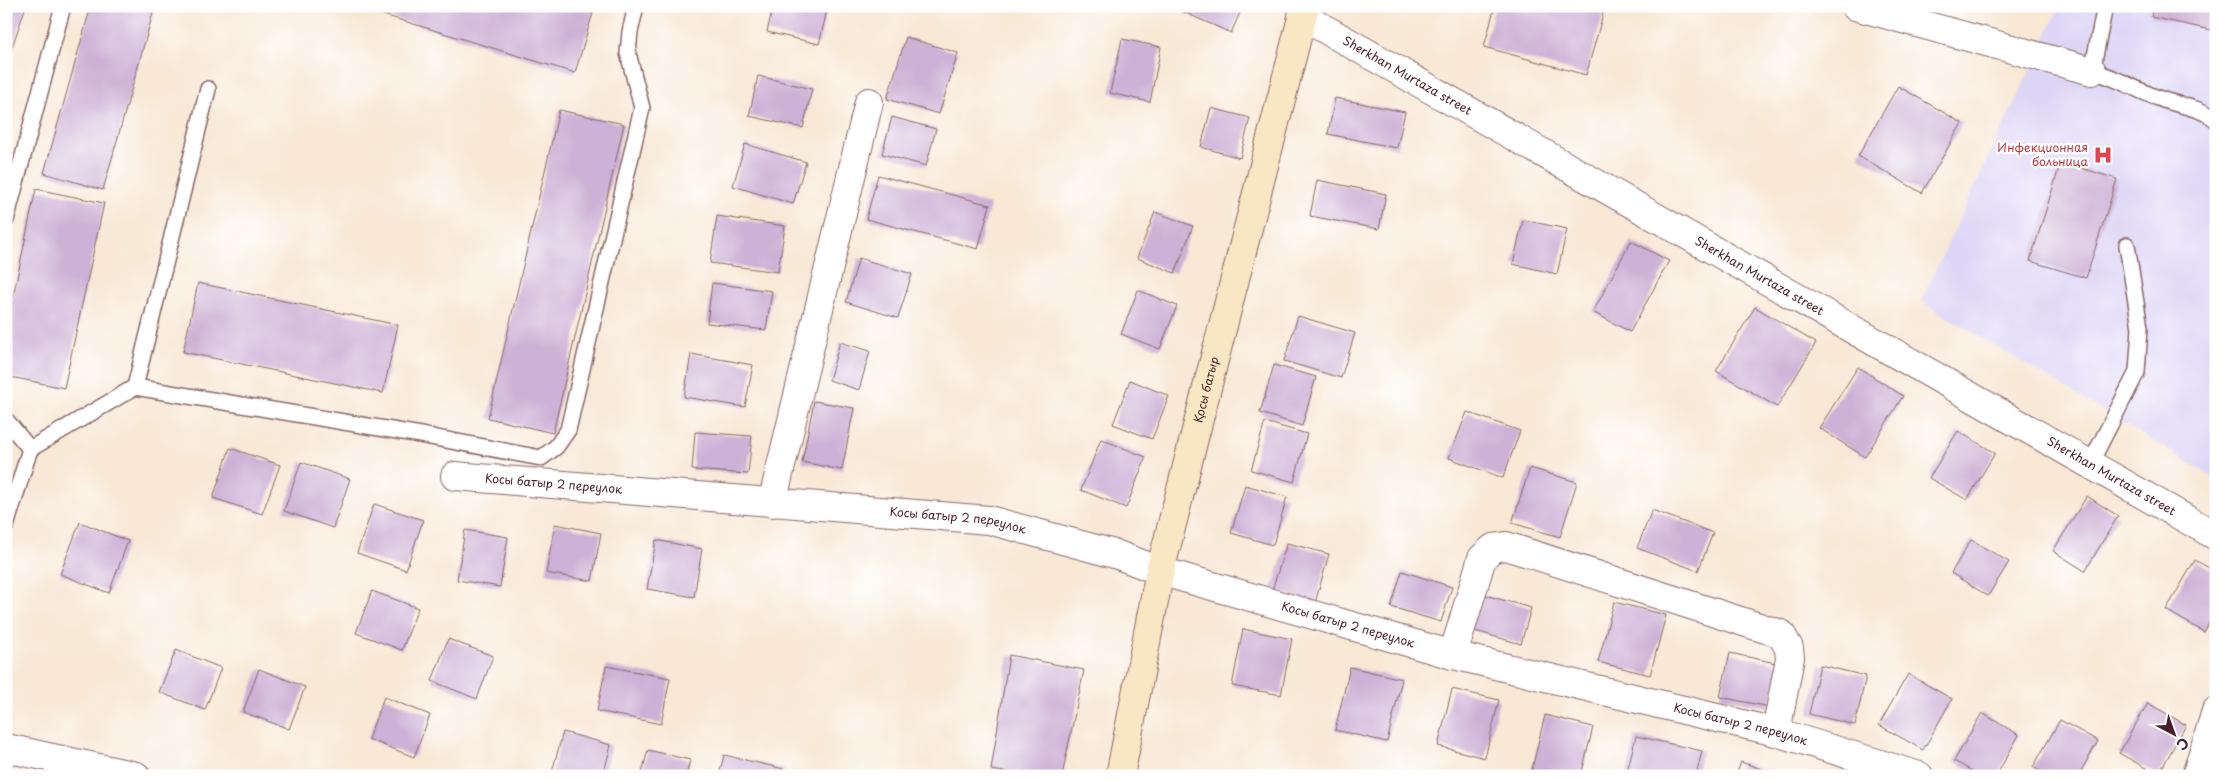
<svg xmlns="http://www.w3.org/2000/svg" width="2222" height="782" font-family="'Playpen Sans',sans-serif">
  <style>
    .built { fill: #ddd5f6 }
    .building { fill: #cdb1d6 }
    .lines { fill: none; stroke-linecap: round; stroke-linejoin: round }
    .lane-casing { stroke: #876566; stroke-width: 18 }
    .street-casing { stroke: #876566; stroke-width: 30 }
    .secondary-casing { stroke: #876566; stroke-width: 30 }
    .lane { stroke: #fff; stroke-width: 15 }
    .street { stroke: #fff; stroke-width: 28 }
    .secondary { stroke: #f9e7c3; stroke-width: 28 }
    .labels { text-anchor: middle; stroke-width: 4.5; stroke-linejoin: round; paint-order: stroke }
    .street-label { font-size: 12px; fill: #4a1f2b; stroke: #fff }
    .health-label { font-size: 12px; fill: #be3a42; stroke: #fff; text-anchor: end }
  </style>
  <rect width="100%" height="100%" fill="#fff"/>
  <filter id="ink" filterUnits="userSpaceOnUse"><feTurbulence type="fractalNoise" baseFrequency=".02" numOctaves="2"/><feDisplacementMap in="SourceGraphic" scale="10" xChannelSelector="R" yChannelSelector="G"/><feConvolveMatrix kernelMatrix="1 2 1 2 8 2 1 2 1" color-interpolation-filters="sRGB"/></filter>
  <filter id="wash" filterUnits="userSpaceOnUse"><feTurbulence type="fractalNoise" baseFrequency=".0096" numOctaves="4" result="noise"/><feDisplacementMap in="SourceGraphic" scale="20" xChannelSelector="R" yChannelSelector="G"/><feGaussianBlur stdDeviation="1.12" result="paint"/><feColorMatrix in="noise" values="0 0 0 0 0 0 0 0 0 0 0 0 0 0 0 0 0 1.4 0 .05"/><feComposite in="paint" operator="in"/></filter>
  <g filter="url(#wash)">
    <rect width="100%" height="100%" fill="#f8e8d5"/>
    <path class="built" d="M2060,6H2216V479L1921,301Z"/>
    <g id="blocks">
      <path class="building" d="M6,6H26L8,59H6Z
        M91,6H155L103,190L44,173Z
        M354,6H595L575,73Z
        M773,6H828L819,44L767,32Z
        M1170,6H1243L1231,33Z
        M1495,6L1605,7L1586,75L1484,47Z
        M2153,6H2216V31L2151,17Z
        M906,37L958,53L939,114L887,99Z
        M1122,39L1161,47L1150,102L1110,93Z
        M758,76L812,89L803,128L749,116Z
        M1898,86L1962,123L1922,193L1858,156Z
        M1335,98L1405,112L1397,148L1328,134Z
        M1211,108L1250,118L1240,158L1201,147Z
        M559,110L624,124L553,433L488,418Z
        M892,117L936,129L926,166L882,154Z
        M745,144L806,162L793,204L733,186Z
        M2061,162L2117,179L2086,278L2030,261Z
        M878,175L990,205L978,249L866,219Z
        M1317,180L1386,194L1379,229L1310,216Z
        M36,189L104,203L64,388L6,376V330Z
        M1155,212L1193,226L1175,273L1137,258Z
        M717,216L785,226L778,272L710,263Z
        M1523,220L1567,229L1557,274L1513,264Z
        M1631,241L1669,261L1630,332L1593,312Z
        M859,258L912,274L898,318L846,302Z
        M198,283L398,325L383,393L183,352Z
        M712,283L772,291L766,330L707,323Z
        M1138,290L1177,306L1160,349L1121,334Z
        M1755,307L1816,343L1777,407L1716,371Z
        M1298,316L1355,333L1341,378L1284,361Z
        M840,342L870,351L859,390L829,380Z
        M691,354L753,365L745,407L684,397Z
        M1274,365L1316,377L1302,426L1260,413Z
        M1858,367L1903,396L1865,457L1819,428Z
        M1130,380L1169,396L1152,439L1113,424Z
        M814,401L854,408L842,470L802,462Z
        M1467,412L1520,431L1503,478L1449,458Z
        M1265,422L1307,434L1294,482L1251,470Z
        M1958,431L1995,453L1967,500L1929,478Z
        M695,432L752,436L748,474L692,470Z
        M1101,439L1146,457L1126,508L1081,490Z
        M230,448L280,465L262,514L213,498Z
        M301,462L350,479L333,528L284,511Z
        M1530,468L1577,482L1560,537L1512,523Z
        M1245,485L1287,497L1273,545L1231,533Z
        M2087,496L2118,516L2085,571L2053,551Z
        M374,504L423,520L406,570L357,553Z
        M1652,510L1713,533L1698,571L1637,548Z
        M80,522L128,541L109,593L60,574Z
        M555,524L601,533L592,581L546,573Z
        M465,530L508,537L500,587L457,580Z
        M656,540L702,549L694,597L647,589Z
        M1971,540L2009,562L1988,596L1951,573Z
        M1287,543L1329,554L1315,603L1272,590Z
        M2195,560L2216,572V611L2204,632L2166,610Z
        M1402,571L1452,587L1441,622L1391,607Z
        M372,591L418,608L402,650L356,633Z
        M1478,593L1531,608L1521,644L1468,629Z
        M1614,602L1666,615L1650,675L1598,662Z
        M1243,629L1292,639L1281,695L1232,686Z
        M448,639L493,656L477,699L432,681Z
        M176,650L221,668L205,710L159,692Z
        M1730,653L1780,664L1770,707L1720,697Z
        M1009,655L1084,670L1062,776H1031L991,770Z
        M1820,665L1866,676L1855,725L1809,714Z
        M606,666L670,678L661,724L597,711Z
        M1350,667L1402,679L1387,742L1335,730Z
        M259,669L305,687L289,729L243,712Z
        M1908,674L1952,699L1923,750L1879,725Z
        M1452,689L1499,700L1485,758L1438,746Z
        M384,697L430,715L414,757L368,739Z
        M2148,703L2186,725L2158,775L2119,753Z
        M1982,713L2019,735L1996,776H1981L1954,761Z
        M1545,715L1593,727L1581,776H1544L1531,773Z
        M2060,720L2098,741L2078,776H2048L2033,767Z
        M563,732L611,745L603,776H551Z
        M1636,736L1702,751L1696,776H1626Z
        M648,750L690,760L686,776H641Z
        M724,755L784,769L782,776H719Z
        M1741,762L1779,775V776H1736Z"/>
    </g>
  </g>
  <g filter="url(#ink)">
    <use href="#blocks" fill-opacity="0" stroke="#876566" stroke-width="1"/>
    <g class="lines">
      <g class="lane-casing">
        <path id="lane" d="M2105,6L2092,71C2119,78 2137,91 2161,99C2179,106 2201,107 2216,120
          M6,220L63,6
          M135,387L208,89
          M6,420L30,449
          M2089,466L2137,372L2140,328L2127,245
          M6,526L30,449L135,387L415,434L541,458L556,447L568,430L642,108L628,53L630,32L636,6"/>
      </g>
      <g class="street-casing">
        <g id="street">
          <path d="M1855,6L2092,71"/>
          <path id="s1" d="M1302,16L2216,536"/>
          <path id="s2" d="M455,476L989,520L1118,555L1160,571L1453,655L1776,732L1919,776"/>
          <path d="M772,503L869,102"/>
          <path d="M1453,655L1482,558L1493,548L1506,546L1781,634L1789,648L1790,658L1776,732"/>
          <path d="M6,748L136,776"/>
          <path d="M2196,776L2216,711"/>
        </g>
      </g>
      <g class="secondary-casing">
        <g id="secondary">
          <path id="s3" d="M1120,776L1160,571L1305,6"/>
        </g>
      </g>
      <use href="#lane" class="lane"/>
      <use href="#street" class="street"/>
      <use href="#secondary" class="secondary"/>
    </g>
  </g>
  <defs>
    <g id="hospital-bare" transform="scale(1.5)"><path d="M-5-5h3v3.5h4V-5h3V5h-3V1.5h-4V5h-3Z" fill="#e0444e" stroke="#fff" stroke-width="2.5" paint-order="stroke"/></g>
  </defs>
  <g fill-rule="evenodd">
    <use href="#hospital-bare" x="2103" y="155"/>
  </g>
  <g class="labels">
    <g class="street-label">
      <text dy="4" stroke="none"><textPath href="#s1" startOffset="121">Sherkhan Murtaza street</textPath></text>
      <text dy="4" stroke="none"><textPath href="#s1" startOffset="526">Sherkhan Murtaza street</textPath></text>
      <text dy="4" stroke="none"><textPath href="#s3" startOffset="396">Қосы батыр</textPath></text>
      <text dy="4" stroke="none"><textPath href="#s1" startOffset="931">Sherkhan Murtaza street</textPath></text>
      <text dy="4" stroke="none"><textPath href="#s2" startOffset="99">Косы батыр 2 переулок</textPath></text>
      <text dy="4" stroke="none"><textPath href="#s2" startOffset="505">Косы батыр 2 переулок</textPath></text>
      <text dy="4" stroke="none"><textPath href="#s2" startOffset="910">Косы батыр 2 переулок</textPath></text>
      <text dy="4" stroke="none"><textPath href="#s2" startOffset="1315">Косы батыр 2 переулок</textPath></text>
    </g>
    <g class="health-label">
      <text x="2088" y="152">Инфекционная<tspan x="2088" dy="14">больница</tspan></text>
    </g>
  </g>
  <rect width="2222" height="782" fill="none" stroke="#fff" stroke-width="25"/>
  <g transform="translate(2174 734) rotate(139)" stroke="#ffffff" stroke-width="4" paint-order="stroke">
  <path d="M0-4L9 19L0 12L-9 19Z" fill="#4a1f2b"/>
  <text y="-8" font-size="14" font-weight="bold" text-anchor="middle" fill="#4a1f2b">С</text>
  </g>
</svg>
